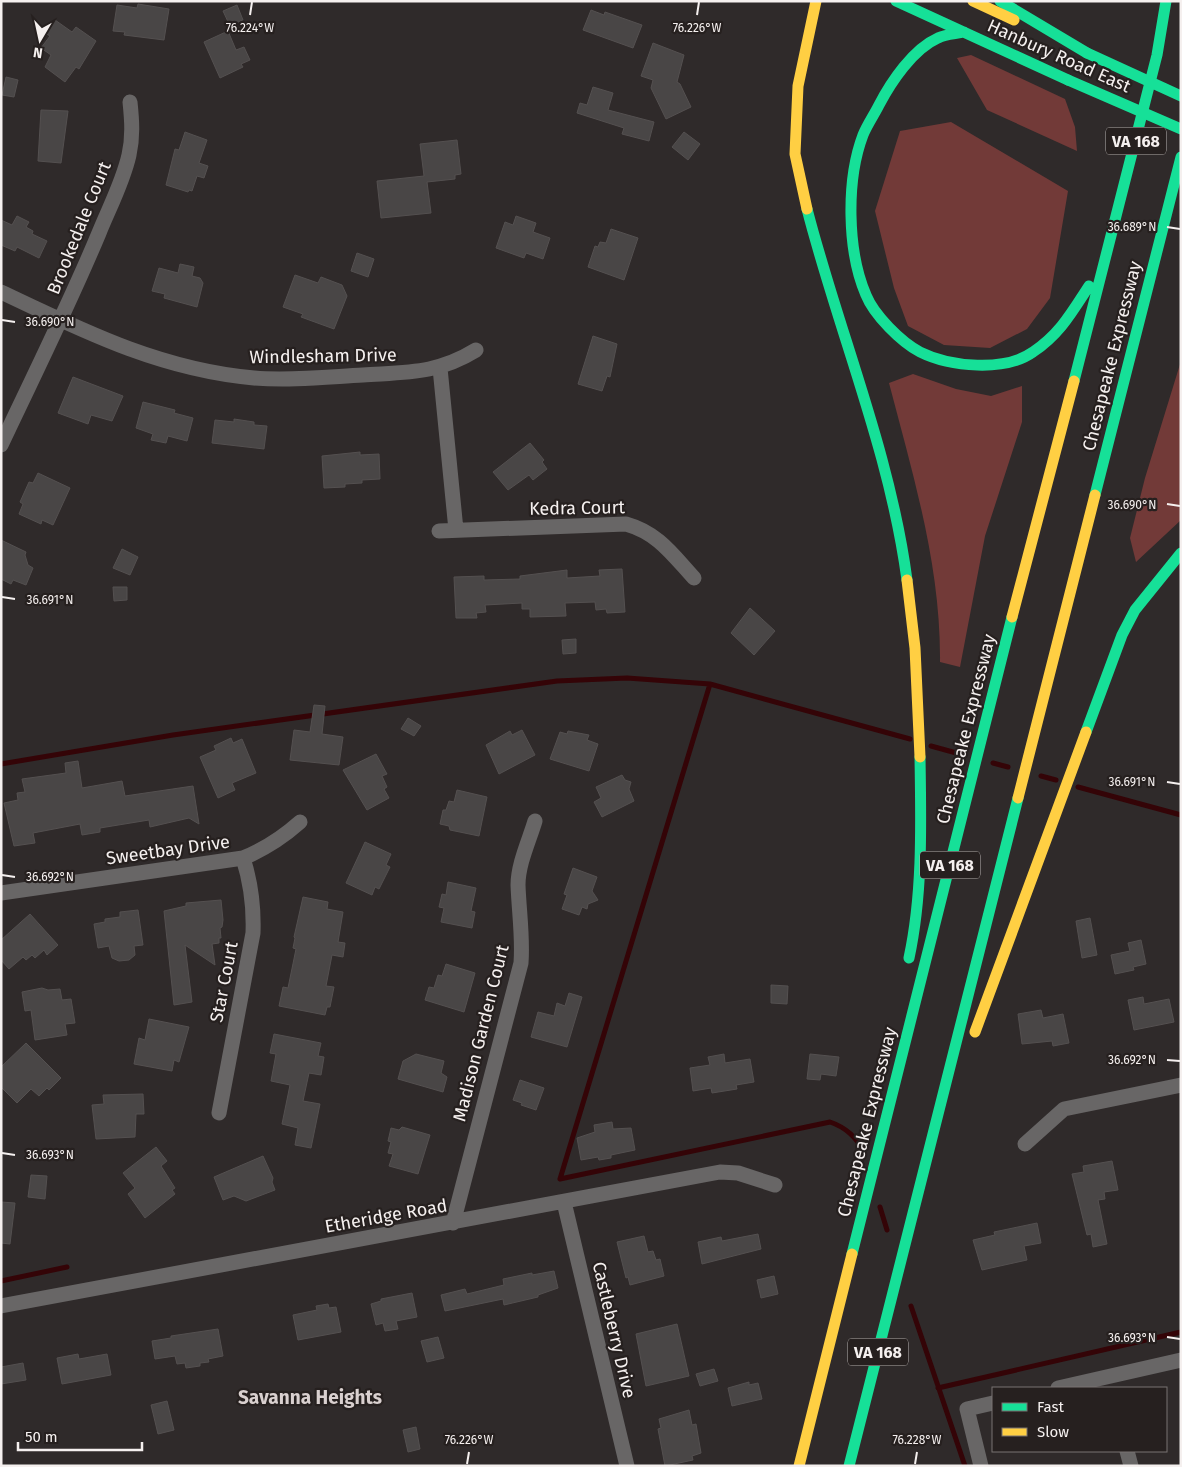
<svg xmlns="http://www.w3.org/2000/svg" width="1182" height="1467" font-family="'Fira Sans',sans-serif">
  <style>
    .green { fill: #723a38 }
    .lines { fill: none; stroke-linecap: round; stroke-linejoin: round }
    .stream { stroke: #340407; stroke-width: 5 }
    .building { fill: #494646; stroke: #545050 }
    .street { stroke: #686666; stroke-width: 15 }
    .fast { stroke: #16e098; stroke-width: 11 }
    .slow { stroke: #ffcf43; stroke-width: 11 }
    .fast-bridge { stroke: #16e098; stroke-width: 11 }
    .ticks { fill: none; stroke: #f5f0ef; stroke-width: 2 }
    .labels { text-anchor: middle; stroke-width: 4.5; stroke-linejoin: round; paint-order: stroke }
    .shield { fill: #26201f; stroke: #b7b2b1; stroke-width: 1 }
    .shield-label { font-size: 16px; font-weight: bold; fill: #f5f0ef }
    .street-label { font-size: 18px; fill: #f5f0ef; stroke: #26201f }
    .neighbourhood-label { font-size: 19px; font-weight: bold; fill: #d9d0cf; stroke: #26201f }
    .ticks-label { font-size: 12px; text-anchor: middle; fill: #f5f0ef; stroke: #26201f; stroke-width: 4.5; stroke-linejoin: round; paint-order: stroke }
  </style>
  <rect width="100%" height="100%" fill="#2f2a2a"/>
  <path class="green" d="M971,55L1065,99L1075,127L1077,151L987,110L957,58Z
    M951,122L1068,191L1050,298L1027,329L990,348L944,345L908,326L894,288L875,211L900,131Z
    M1181,361V520L1136,562L1130,538L1145,478Z
    M913,374L956,389L991,396L1022,386V422L985,536L960,667L940,662C941,566 913,475 889,383Z"/>
  <g class="lines">
    <path class="stream" d="M710,684L560,1179L830,1122C845,1127 858,1138 863,1152
      M931,746L960,754
      M993,763L1008,767
      M1,764L173,735L557,681L627,678L710,684L910,739
      M1041,776L1056,780
      M1078,787L1181,815
      M880,1207L887,1230
      M1,1281L67,1267
      M911,1306L965,1466
      M938,1388L1181,1332"/>
  </g>
  <path class="building" d="M138,4L169,9L164,40L124,35L125,32L113,31L117,5L137,8Z
    M237,5L243,20L230,26L223,11Z
    M591,10L604,15L605,12L642,25L633,48L583,30Z
    M55,20L72,32L76,27L96,41L79,69L76,67L65,82L45,67L51,55L41,48L50,36L45,33Z
    M228,31L236,50L244,47L250,60L241,64L243,67L220,78L204,42Z
    M653,43L684,55L677,82L680,84L691,107L666,119L651,88L653,80L641,76Z
    M6,77L18,80L14,97L2,95Z
    M593,87L613,93L608,110L654,122L649,141L622,134L624,128L577,113L580,103L587,105Z
    M41,110L68,111L61,163L38,161Z
    M185,132L207,140L199,163L208,166L204,178L197,176L192,191L189,190L188,192L166,185L175,149L179,150Z
    M684,132L700,144L688,160L672,147Z
    M457,140L461,174L455,175V179L427,182L431,213L381,218L377,181L424,176L420,144Z
    M17,216L29,222L26,227L33,231L32,234L47,241L39,258L17,247L15,251L1,245V220L12,225Z
    M516,216L536,223L533,232L550,238L543,259L526,253L524,258L496,248L505,222L513,225Z
    M611,229L638,238L624,280L588,267L595,246L598,247L600,242L606,243Z
    M357,253L374,259L368,277L351,271Z
    M180,264L194,267L192,276L200,278L203,283L197,307L164,298L165,294L152,291L159,268L178,273Z
    M295,275L318,283L321,277L342,285L347,296L334,329L301,317L303,314L283,307Z
    M593,336L617,344L610,377L607,376L602,391L578,384Z
    M73,377L123,396L112,421L91,415L88,424L58,413Z
    M143,402L175,410L174,413L193,418L187,441L168,436L166,443L151,440L153,434L136,428Z
    M234,419L254,422V425L267,426L264,449L212,443L215,420L234,422Z
    M530,443L544,460L542,462L547,469L533,480L529,475L508,490L493,472Z
    M360,452V455L379,454L380,479L362,480V483L345,484V487L324,488L322,456Z
    M38,473L70,488L53,525L42,520L41,524L19,514L23,504L20,502L29,482L33,483Z
    M1,540L26,552L25,555L28,565L33,568L26,585L13,580L11,584L1,579Z
    M122,549L138,557L130,575L113,568Z
    M622,569L625,612L607,613L606,609L596,610L595,602L565,603L566,616L530,617V609H522V603L485,605L486,612L476,613L477,618H456L454,577L484,576V580L520,579V576L567,570V578L600,576L599,570Z
    M113,587H127V600L114,601Z
    M750,608L775,631L754,655L731,633Z
    M576,639V653L563,654L562,640Z
    M314,705L325,706L322,734L343,737L339,765L290,760L294,730L310,732Z
    M408,718L421,726L414,736L401,729Z
    M522,730L535,755L499,774L486,745L510,731L512,735Z
    M568,731L589,735L587,740L598,744L589,771L550,759L560,732L567,734Z
    M231,738L233,743L242,739L256,773L232,783L235,790L218,798L200,757L216,750L214,746Z
    M376,754L387,774L382,776L387,787L384,789L389,798L367,810L343,770Z
    M78,761L82,788L122,781L125,796L193,786L199,824L189,818L150,827L149,820L100,828V832L82,835L80,824L33,833L35,843L14,846L4,803L18,800L17,793L25,792L22,779L66,773L65,763Z
    M622,775L625,780L631,782L629,789L634,801L602,817L594,802L601,798L596,787Z
    M457,790L487,797L479,836L450,830L449,826L440,824L443,810H446L449,801L454,802Z
    M365,842L391,854L386,865L390,867L379,889L375,887L372,895L346,883Z
    M573,868L597,877L592,891L598,900L588,904L587,909L582,907L579,915L562,909L567,895L564,894Z
    M448,882L476,888L471,911L475,912L472,928L441,922L444,908L439,907L442,894L446,895Z
    M303,897L328,902L327,909L343,912L338,942L345,943L343,957L332,955L326,986L334,987L330,1007H327L325,1015L279,1006L283,987L288,988L296,949L293,948L295,938L294,937Z
    M221,900L223,920L222,927L220,928L221,938H219V943L212,944L215,965L185,945L192,1002L174,1005L164,911L186,906V903Z
    M138,910L143,945L134,946L135,955L129,960L119,961L112,958L109,946L98,948L94,924L105,922V919L120,917V912Z
    M30,914L58,945L47,955L44,950L35,958L32,955L26,960L23,957L9,969L1,960V940Z
    M1090,918L1097,955L1082,958L1076,921Z
    M1141,940L1146,964L1133,967L1134,970L1115,974L1111,955L1130,951L1128,943Z
    M446,964L475,973L464,1012L425,1000L429,987L434,988L438,975L442,976Z
    M771,985L788,986L787,1004L771,1003Z
    M42,988L48,990L60,989L62,1000L71,999L75,1023L65,1024L67,1035L35,1040L31,1010L25,1011L22,992Z
    M569,993L582,997L567,1047L531,1037L538,1012L554,1016L557,1003L565,1006Z
    M1143,997L1144,1004L1169,999L1174,1022L1134,1030L1128,1000Z
    M1041,1010L1043,1018L1063,1014L1069,1043L1053,1046L1052,1041L1022,1044L1018,1014Z
    M149,1019L189,1027L179,1062L174,1060L172,1071L134,1064L139,1038L145,1040Z
    M274,1034L321,1043L318,1056L324,1057L321,1075L309,1073L303,1101L320,1104L311,1148L295,1145L298,1128L282,1124L290,1085L271,1081L276,1054L270,1053Z
    M26,1043L61,1078L49,1090L47,1088L39,1096L31,1089L17,1103L1,1087V1067Z
    M416,1054L444,1061L441,1073L447,1077L443,1092L398,1079L403,1061Z
    M724,1054L725,1063L750,1059L754,1082L736,1085L737,1089L712,1093L711,1088L693,1091L690,1068L710,1065L708,1057Z
    M810,1054L839,1057L836,1076L821,1074L820,1080L807,1079Z
    M520,1080L544,1088L536,1110L521,1105L522,1103L513,1100Z
    M143,1094L144,1114H136L135,1137L96,1139L92,1105L104,1104L103,1095Z
    M612,1122L613,1129L631,1128L635,1150L611,1155V1158L599,1160L598,1157L581,1160L577,1138L595,1132L594,1125Z
    M402,1127L430,1135L418,1174L389,1166L393,1154L388,1153L391,1142L388,1141L391,1128L399,1130Z
    M156,1147L167,1161L161,1166L175,1188L172,1190L175,1194L145,1218L128,1194L135,1188L123,1173Z
    M263,1156L273,1178L272,1182L275,1190L246,1201L234,1196L223,1200L214,1177Z
    M1112,1161L1118,1190L1104,1192L1105,1199L1098,1200L1107,1244L1093,1247L1091,1234L1087,1235L1072,1174L1084,1172L1083,1166Z
    M31,1175L47,1176L45,1199L28,1197Z
    M1,1202L15,1203L10,1244L1,1243Z
    M1037,1223L1041,1243L1024,1246L1027,1260L982,1270L973,1240L995,1235L994,1232Z
    M758,1234L761,1249L702,1264L698,1242L721,1237L722,1241Z
    M644,1236L648,1252L653,1251L656,1260L660,1259L664,1276L630,1285L628,1277L626,1278L617,1242Z
    M554,1271L558,1288L538,1295V1297L504,1305L503,1299L445,1311L441,1295L465,1289L467,1294L504,1285L503,1279L532,1273V1275Z
    M774,1276L778,1294L761,1298L757,1280Z
    M412,1293L417,1317L396,1321L398,1329L385,1331L383,1323L376,1325L371,1304L381,1301V1299Z
    M328,1304L329,1308L336,1307L341,1332L298,1340L293,1315L317,1310L316,1306Z
    M677,1324L689,1376L646,1386L636,1334Z
    M218,1329L223,1356L208,1359L209,1362L200,1363V1366L186,1368L185,1363L177,1364L175,1356L155,1359L152,1341L171,1338V1336Z
    M438,1337L444,1358L427,1362L421,1341Z
    M78,1354L79,1359L107,1354L111,1375L62,1384L57,1358Z
    M23,1363L26,1380L1,1384V1367Z
    M714,1369L718,1381L700,1386L696,1374Z
    M749,1382V1385L758,1383L762,1399L732,1406L728,1388Z
    M167,1401L174,1430L158,1434L151,1405Z
    M689,1410L692,1425L696,1424L701,1453L692,1456L693,1460L665,1466L658,1429L661,1428L659,1419Z
    M416,1427L420,1449L408,1452L403,1430Z"/>
  <g class="lines">
    <path class="street" d="M1,292C83,331 161,370 254,378C290,381 327,377 363,375C407,372 437,374 476,350
      M440,368L456,530
      M1,445C34,375 69,305 99,233C109,208 123,182 129,155C133,137 132,121 130,102
      M439,531L626,524C658,533 672,554 694,578
      M1,893L243,858C265,849 282,838 300,822
      M219,1113L253,933C254,906 251,883 243,858
      M1025,1144L1064,1109L1181,1085
      M564,1202L627,1466
      M453,1223L521,963C523,937 519,912 518,885C518,864 529,841 535,821
      M1,1306L720,1172L738,1173L775,1185
      M1058,1388L1181,1360
      M1127,1451L1131,1466
      M981,1466L967,1409L993,1403"/>
    <path class="fast" d="M896,1L1068,80
      M1000,1L1087,53
      M964,32C956,34 946,34 938,38C913,49 891,82 879,105C874,115 867,125 863,135C846,180 847,251 866,295C874,315 901,342 920,352C950,367 1005,372 1033,352C1060,334 1072,312 1089,286
      M807,209C839,333 890,452 907,580
      M1074,381L1157,55L1166,1
      M1095,495L1181,157
      M1086,732L1122,635L1135,610L1181,553
      M909,958C923,893 921,823 920,757
      M852,1254L1012,617
      M849,1466L1018,798"/>
    <path class="slow" d="M973,1L1014,20
      M807,209L795,154L798,86L816,1
      M907,580L915,648L920,757
      M1012,617L1074,381
      M1018,798L1095,495
      M975,1032L1086,732
      M799,1466L852,1254"/>
    <path class="fast-bridge" d="M1087,53L1181,96
      M1068,80L1181,129"/>
  </g>
  <path class="ticks" d="M250,15L252,2M697,15L699,2M1167,227L1180,229M2,320L15,322M1167,504L1180,506M2,597L15,599M1167,782L1180,784M2,875L15,877M1167,1060L1180,1061M2,1153L15,1155M1167,1337L1180,1339M467,1464L469,1452M915,1464L917,1452"/>
  <g class="labels">
    <g class="shield">
      <rect x="1106" y="127.5" width="60" height="27" rx="4"/>
      <rect x="920" y="851.5" width="60" height="27" rx="4"/>
      <rect x="848" y="1338.5" width="60" height="27" rx="4"/>
    </g>
    <g class="shield-label">
      <text x="1136" y="147">VA 168</text>
      <text x="950" y="871">VA 168</text>
      <text x="878" y="1358">VA 168</text>
    </g>
    <g class="street-label">
      <text transform="translate(1059 56) rotate(24)" y="6">Hanbury Road East</text>
      <text transform="translate(79 228) rotate(-68)" y="6">Brookedale Court</text>
      <text transform="translate(323 356) rotate(-1)" y="6">Windlesham Drive</text>
      <text transform="translate(1112 356) rotate(-76)" y="6">Chesapeake Expressway</text>
      <text transform="translate(577 508) rotate(-1)" y="6">Kedra Court</text>
      <text transform="translate(966 729) rotate(-76)" y="6">Chesapeake Expressway</text>
      <text transform="translate(168 850) rotate(-8)" y="6">Sweetbay Drive</text>
      <text transform="translate(224 982) rotate(-79)" y="6">Star Court</text>
      <text transform="translate(481 1033) rotate(-76)" y="6">Madison Garden Court</text>
      <text transform="translate(867 1122) rotate(-76)" y="6">Chesapeake Expressway</text>
      <text transform="translate(386 1216) rotate(-10)" y="6">Etheridge Road</text>
      <text transform="translate(614 1330) rotate(77)" y="6">Castleberry Drive</text>
    </g>
    <g class="neighbourhood-label">
      <text x="310" y="1404">Savanna Heights</text>
    </g>
  </g>
  <g class="ticks-label">
    <text x="250" y="32">76.224°W</text>
    <text x="697" y="32">76.226°W</text>
    <text x="1132" y="231">36.689°N</text>
    <text x="50" y="326">36.690°N</text>
    <text x="1132" y="509">36.690°N</text>
    <text x="50" y="604">36.691°N</text>
    <text x="1132" y="786">36.691°N</text>
    <text x="50" y="881">36.692°N</text>
    <text x="1132" y="1064">36.692°N</text>
    <text x="50" y="1159">36.693°N</text>
    <text x="1132" y="1342">36.693°N</text>
    <text x="469" y="1444">76.226°W</text>
    <text x="917" y="1444">76.228°W</text>
  </g>
  <rect width="1182" height="1467" fill="none" stroke="#f5f0ef" stroke-width="5"/>
  <rect x="992" y="1387" width="175" height="65" fill="#26201f" stroke="#797372"/>
  <rect x="1002" y="1403" width="25" height="8" fill="#16e098" stroke="#797372"/>
  <text x="1037" y="1412" font-size="15" fill="#f5f0ef">Fast</text>
  <rect x="1002" y="1428" width="25" height="8" fill="#ffcf43" stroke="#797372"/>
  <text x="1037" y="1437" font-size="15" fill="#f5f0ef">Slow</text>
  <g transform="translate(40 40) rotate(189)" stroke="#26201f" stroke-width="4" paint-order="stroke">
  <path d="M0-4L9 19L0 12L-9 19Z" fill="#f5f0ef"/>
  <text y="-8" font-size="14" font-weight="bold" text-anchor="middle" fill="#f5f0ef">N</text>
  </g>
  <path d="M18 1442v8h124v-8" fill="none" stroke="#f5f0ef" stroke-width="2.5"/>
  <text x="25" y="1442" font-size="15" fill="#f5f0ef" stroke="#26201f" stroke-width="4" paint-order="stroke">50 m</text>
</svg>
